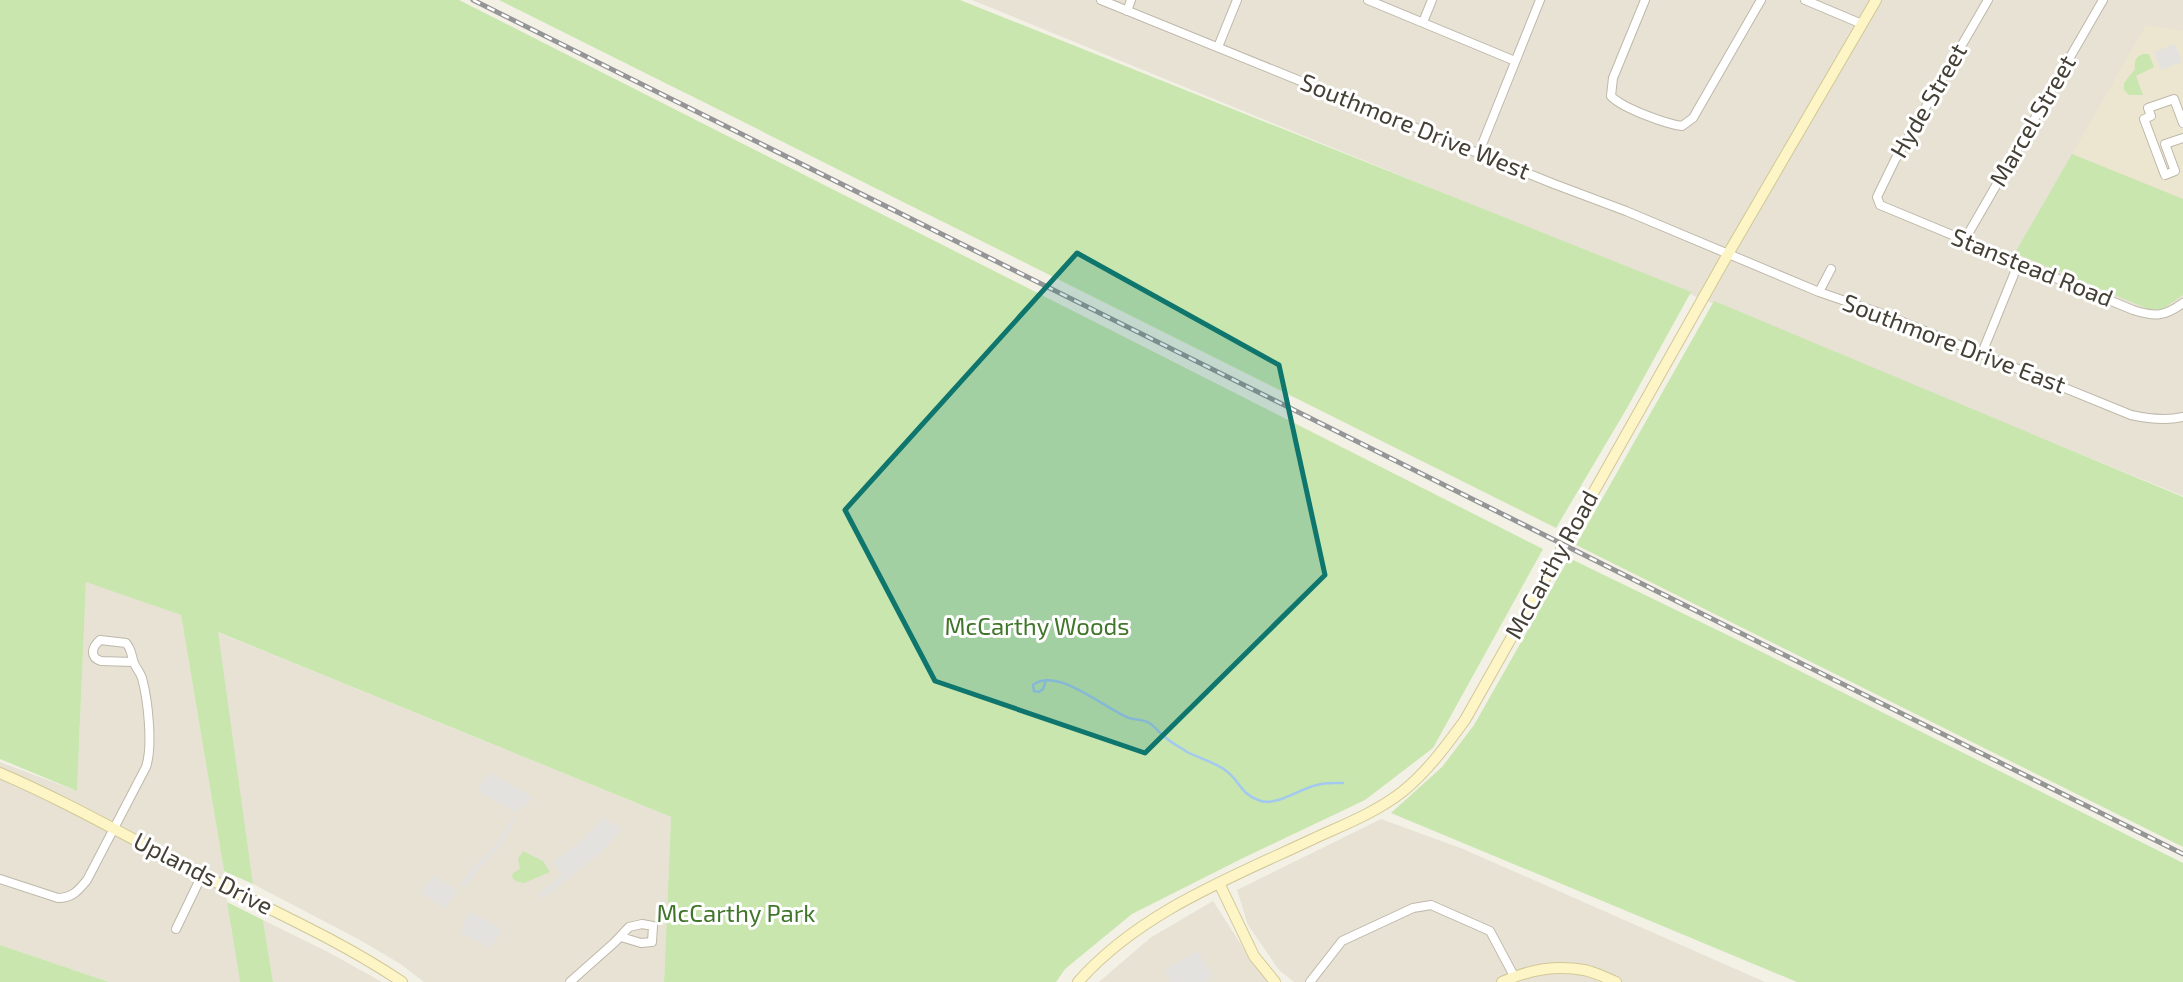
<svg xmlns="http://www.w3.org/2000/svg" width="2183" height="982" font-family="'Exo 2',sans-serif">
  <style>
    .residential { fill: #e7e2d4 }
    .education { fill: #ece6d0 }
    .green { fill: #c9e6af }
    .parking { fill: #e4e2de }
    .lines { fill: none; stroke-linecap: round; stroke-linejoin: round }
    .stream { stroke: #a3c9ef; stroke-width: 2.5 }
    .street-casing { stroke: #beb8a9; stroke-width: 10 }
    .secondary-casing { stroke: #d2c797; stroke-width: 12 }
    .street { stroke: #fff; stroke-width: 8 }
    .secondary { stroke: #fdf5c5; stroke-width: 10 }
    .rail-casing { stroke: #959595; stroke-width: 5 }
    .rail { stroke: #fff; stroke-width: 2.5; stroke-dasharray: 8; stroke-linecap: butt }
    .marked { fill: #0f766e; fill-opacity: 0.2; stroke: #0f766e; stroke-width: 5; stroke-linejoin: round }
    .labels { text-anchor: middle; stroke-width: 6; stroke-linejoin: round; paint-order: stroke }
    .street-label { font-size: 24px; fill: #454035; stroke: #fff }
    .park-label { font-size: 24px; fill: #40762a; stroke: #fff }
  </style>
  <rect width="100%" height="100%" fill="#f3f0e6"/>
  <path class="residential" d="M972,0H2183V496Z
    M86,581L181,615L224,871L227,902L240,982H109L0,945V762L77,791Z
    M217,632L671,817L664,982H424L399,963L360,940L253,884Z
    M1381,819L1463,849L1765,982H1294L1279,970L1248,925L1237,890Z
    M1213,901L1253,963L1269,982H1099L1150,938Z
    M263,920L328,952L382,982H273Z"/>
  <path class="education" d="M2146,25L2183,31V199L2072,154Z"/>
  <path class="green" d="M0,0H459L1543,549L1433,748L1365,800L1243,858L1132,914L1065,969L1056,982H664L671,817L218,632L253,884L224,871L181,615L86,582L77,791L0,759Z
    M499,0H960L1691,292L1627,408L1556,528Z
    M2143,54H2149L2154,67L2136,76L2143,95H2129L2124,90V83L2135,69C2134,62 2135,57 2143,54Z
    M2072,154L2183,199V295L2163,309H2148L2015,253Z
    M1714,301L2183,497V847L1576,545Z
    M1569,558L1750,646L2183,863V982H1797L1391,813L1442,767L1474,725Z
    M523,851L543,861L550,872L524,883L515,881L512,877L513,873L520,869L518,859Z
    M227,902L263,920L273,982H240Z
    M0,945L109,982H0Z"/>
  <path class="parking" d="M2175,44L2182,62L2161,70L2154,52Z
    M489,772L532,797L527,805L514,812L478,791Z
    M512,817L516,819L502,844L478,870L465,888L460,885L473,867L499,841Z
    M604,817L621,829L602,852L542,899L538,894L562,875L553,862L582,840Z
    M433,875L457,890L445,909L421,893Z
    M470,912L502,929L491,948L460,932Z
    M1197,951L1213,977L1207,980V982H1170L1164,970Z"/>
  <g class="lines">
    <path class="stream" d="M1046,680L1043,689L1039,692L1034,691L1033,685C1057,666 1105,709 1129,718C1135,720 1144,719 1149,723C1155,726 1159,733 1165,737C1171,743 1180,747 1187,752C1199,758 1214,762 1225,770C1241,781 1238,793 1261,801C1277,806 1301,788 1317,785C1325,782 1334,783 1343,783"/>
    <g class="street-casing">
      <path id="street" d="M1101,0L1554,184L1626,211L1819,292L1883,314L2131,415C2149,419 2165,421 2183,417
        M1368,0L1515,61
        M1645,0L1613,78L1611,96C1622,108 1666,124 1682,126L1693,118L1697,111L1761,0
        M1805,0L1862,24
        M1988,0L1895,160L1877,197L1880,205L2133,310C2155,317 2164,317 2183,303
        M1127,11L1131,0
        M1423,22L1432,0
        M1218,47L1237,0
        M2183,123L2174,99L2148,108L2151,116L2144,119L2165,175L2175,171L2165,144L2183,138
        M1479,152L1540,0
        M1964,241L2103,0
        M1819,292L1831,269
        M1982,353L2019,262
        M0,879L58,898C72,898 78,891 87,880L146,767C153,746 148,700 142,678C140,672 136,668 134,663C131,655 132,650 126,643L100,640C92,647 89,657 101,661L133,662
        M176,929L202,875
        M570,982L615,942L629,927L642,924L653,926L652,942L641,943L621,937
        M1310,982L1342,941L1413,908L1431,905L1490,931L1514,976"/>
    </g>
    <g class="secondary-casing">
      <path id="secondary" d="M0,773C68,802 133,840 200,874C268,909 338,939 402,982
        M1219,883L1254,956L1275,982
        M1078,982C1140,912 1230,878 1313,839C1343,825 1375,813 1402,792C1427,772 1446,746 1465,720L1728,254L1876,0
        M1502,982C1528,970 1556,965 1584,970C1595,972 1606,978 1616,982"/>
    </g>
    <use href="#street" class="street"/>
    <use href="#secondary" class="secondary"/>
    <g class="rail-casing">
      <path id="rail" d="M473,0L2183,854"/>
    </g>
    <use href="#rail" class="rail"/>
  </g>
  <path class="marked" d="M1077,253L1279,365L1325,575L1145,753L935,681L845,510Z"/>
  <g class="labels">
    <g class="street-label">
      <text transform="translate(1929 101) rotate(-60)" y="8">Hyde Street</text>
      <text transform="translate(2033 121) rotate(-60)" y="8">Marcel Street</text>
      <text transform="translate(1415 127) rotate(22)" y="8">Southmore Drive West</text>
      <text transform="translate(2032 268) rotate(22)" y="8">Stanstead Road</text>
      <text transform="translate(1954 344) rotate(21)" y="8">Southmore Drive East</text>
      <text transform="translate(1552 565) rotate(-61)" y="8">McCarthy Road</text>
      <text transform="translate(203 874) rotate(27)" y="8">Uplands Drive</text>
    </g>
    <g class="park-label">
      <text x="1037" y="635">McCarthy Woods</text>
      <text x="736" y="922">McCarthy Park</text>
    </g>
  </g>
</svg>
